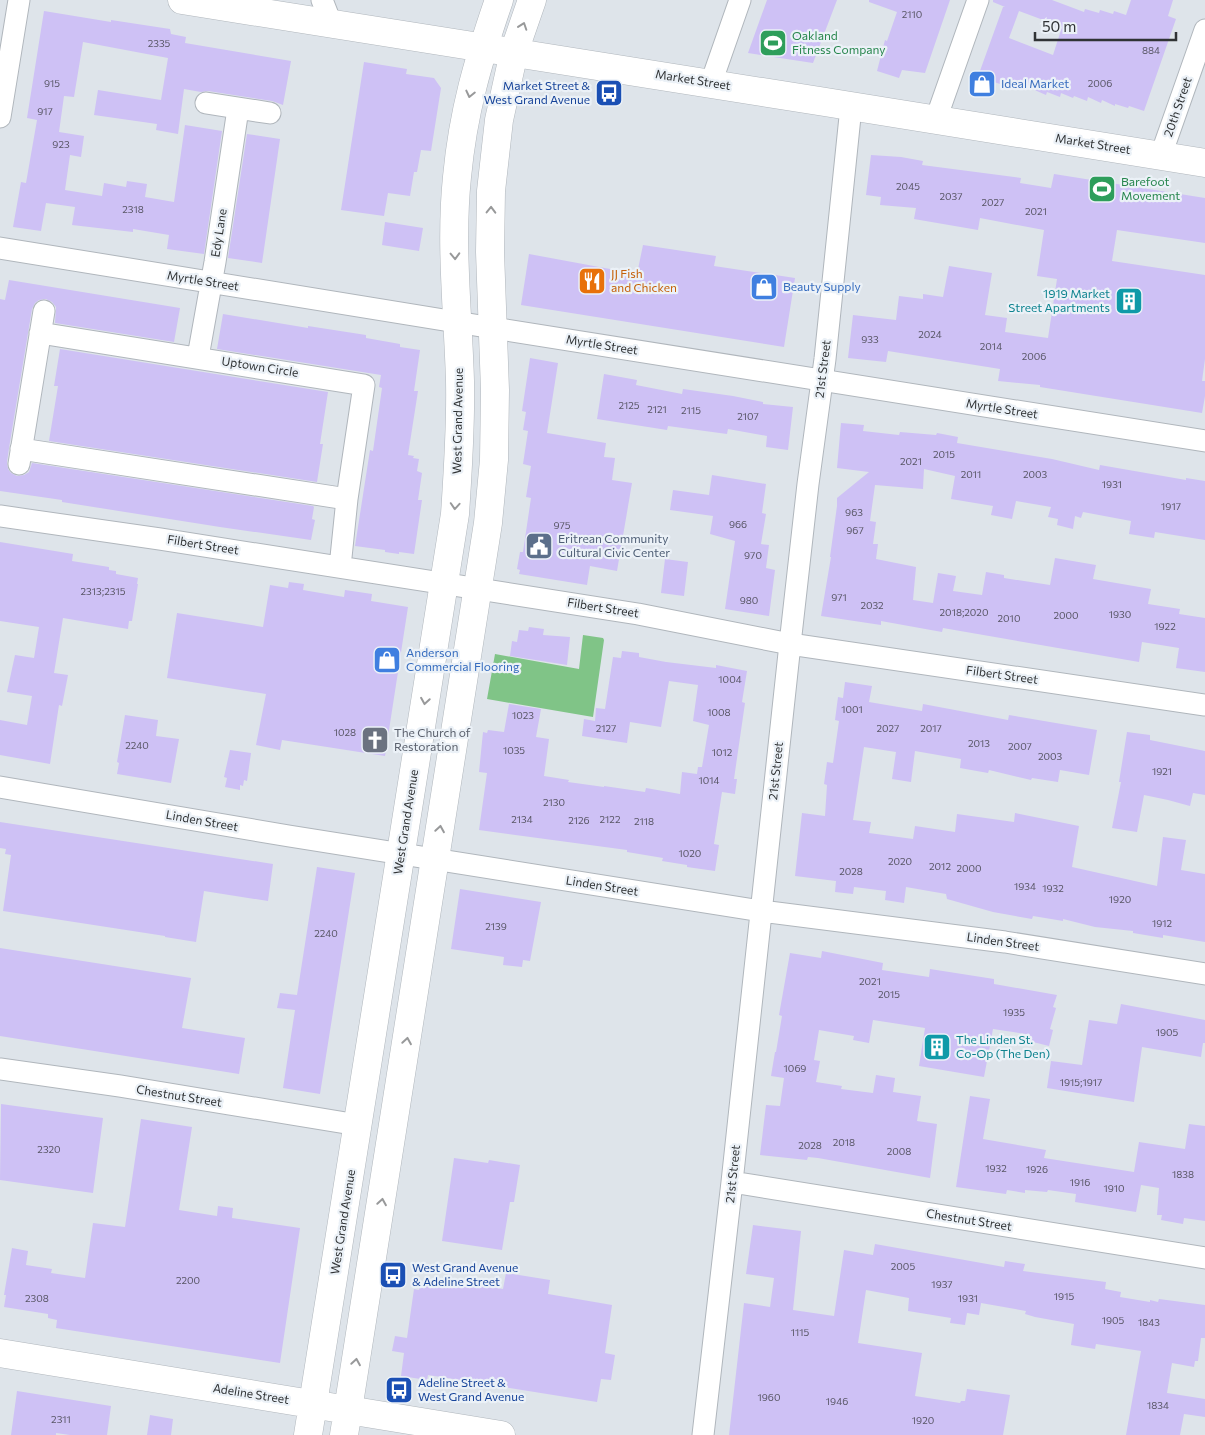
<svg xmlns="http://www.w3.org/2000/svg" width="1205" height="1435" font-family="Commissioner,sans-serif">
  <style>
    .green { fill: #80c487 }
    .building { fill: #cec1f5; fill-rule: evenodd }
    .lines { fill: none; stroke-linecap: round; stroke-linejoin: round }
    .minor-casing { stroke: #b0b6bc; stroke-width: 23 }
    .major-casing { stroke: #b0b6bc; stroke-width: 29 }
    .minor { stroke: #fff; stroke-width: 21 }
    .major { stroke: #fff; stroke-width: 28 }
    .oneway { stroke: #98999a }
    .labels { text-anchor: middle; stroke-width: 4.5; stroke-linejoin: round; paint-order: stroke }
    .number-label { font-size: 10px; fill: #585665 }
    .leisure-label { font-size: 12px; fill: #27864d; stroke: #ebf1f7; text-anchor: start }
    .street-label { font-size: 12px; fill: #303335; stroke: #ebf1f7 }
    .shop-label { font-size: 12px; fill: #366cbe; stroke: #ebf1f7; text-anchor: start }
    .transit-label { font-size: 12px; fill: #164399; stroke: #ebf1f7; text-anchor: start }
    .food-label { font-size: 12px; fill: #c56008; stroke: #ebf1f7; text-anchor: start }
    .culture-label { font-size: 12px; fill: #0d838f; stroke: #ebf1f7; text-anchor: end }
    .service-label { font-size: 12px; fill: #4e5e75; stroke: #ebf1f7; text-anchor: start }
    .worship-label { font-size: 12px; fill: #5b616d; stroke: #ebf1f7; text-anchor: start }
  </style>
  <rect width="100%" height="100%" fill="#dee4ea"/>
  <path class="green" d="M583,635L603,638L604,640L593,717L487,699L495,654L579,669Z"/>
  <path class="building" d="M767,0H837L813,63L748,53Z
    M869,0H950L925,73L902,70L899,78L877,71L885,40L887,41L897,12L869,2Z
    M993,0H1052L1084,12L1085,9L1099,13L1100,10L1113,14L1114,11L1126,15L1131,0H1173L1168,16L1176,19L1144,111L1129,106L1128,108L1115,104V106L1102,100L1101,103L1088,97L1087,101L1074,96L1073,98L1061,93L1060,97L1047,92L1046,95L1021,84L1020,87L1013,84L1012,88L994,82L991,90L981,89L976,82L1003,7H1005L993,2ZM1019,11L1062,27L1053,55L1009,38Z
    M44,11L111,22V20L170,29L171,34L186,37L185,43L291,61L283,105L272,101L208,91L201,92L184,89L178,134L156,130L157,124L94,115L98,90L161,100L168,58L83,42L74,97L64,96L59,132L84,136L81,157L70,155L65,190L102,196L104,183L126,187L127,181L147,184L145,197L174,202L185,125L222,131L204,254L167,249L169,235L133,229V232L72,225L75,207L46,203L41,231L13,227L21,182L26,183L37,120L27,118Z
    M364,62L407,69L406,74L434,78L441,88L431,151L421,150L417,172H414L410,196L388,193L384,216L341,210Z
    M247,134L280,139L262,263L228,258Z
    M871,155L901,157L923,161L922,165L1021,178L1020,183L1051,188L1054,174L1205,198V243L1117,230L1112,261L1205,275V359L1202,381H1205V396L1202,413L1040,387V385L998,381L1000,369L888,351L886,362L848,358L853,315L896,320L899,296L923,299V294L943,297L949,266L992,273L985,315L1007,318L1005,332L1048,338L1057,279L1037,276L1044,230L980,218L978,230L914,219L916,208L880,205L881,197L866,195Z
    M385,222L423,228L419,251L382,245Z
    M643,245L716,256L714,266L795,278L784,347L521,305L529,254L637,274Z
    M9,280L180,308L174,342L55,323L56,307L52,302L46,299L39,300L35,303L32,309L9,448L7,462L8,469L11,473L17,476L24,475L29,472L32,463L313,506L314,507L312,519L315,520L311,540L220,527L62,502V500L0,491V299L5,300Z
    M223,314L308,328V326L366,335V338L400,344V347L420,350L414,391H418L408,455L414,456L413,458L419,459L417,471L422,473L418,500H422L414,554L399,552V554L385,552V550L355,546L370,450L373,451L382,388L379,387L381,375L217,349Z
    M60,349L328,392L320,444H323L317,482L49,441L58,386H54Z
    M530,358L558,363L547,433L606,443L604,457L615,458L612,480L632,483L617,571L590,566L587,585L519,574L520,570L517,569L520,552H523L531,498L526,497L531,466L523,464L528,431L523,430L526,412L522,411Z
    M604,374L637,380L636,385L682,394L683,389L733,396L763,402V404L793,407L788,450L766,447L767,436L728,429L727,434L668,426L667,430L597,419Z
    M841,423L864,425L863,431L899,435L900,432L936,435L937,433L958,437L957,443L1052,459L1099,470L1100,465L1186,480V478L1205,481V540L1155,532L1154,538L1129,534L1131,521L1083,512L1081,518L1075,516L1073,529L1057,525L1058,519L1048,517L1051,507L1016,501L1012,519L991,515L993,506L951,499L955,476L924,469L923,489L875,485L870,521L876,522L873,544H878L876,559L916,567L913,600L933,603L938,573L956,576L953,591L982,595L986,572L1004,575V578L1050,585L1055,558L1096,565L1093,579L1151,589L1148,604L1180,609L1179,614L1205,618V672L1176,668L1179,648L1142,642L1139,662L943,628L942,632L881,621V625L821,616L831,557H830L837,506V498L869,472L837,468Z
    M712,475L766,484L762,513L766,514L761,544L769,545L766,568L775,570L769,616L725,609L735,541L710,534L713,516L670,510L673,490L709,495Z
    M0,542L73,554L72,561L109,567V570L116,571V574L138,578L137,584H138L132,621H129L128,629L63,618L54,673L68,675L62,706L59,705L50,764L0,755V720L27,725L32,696L7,692L15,655L34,658L39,627L0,621Z
    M665,559L688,562L684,596L661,593Z
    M289,582L304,584L303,590L344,597L345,590L372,594L371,601L408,607L385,756L282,740L280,750L256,745L266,694L167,678L177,613L263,627L270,585L288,588Z
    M529,627L544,629L543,635L570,637L567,665L510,656L512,641L517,642L519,630L528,631Z
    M622,651L639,653V657L666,662L716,668V665L747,671L742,702L745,703L734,779H737L735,794L722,792L714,844L719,845L715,871L687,867V865L662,861L663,858L627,852V850L479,830L487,773L479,772L483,732L487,733L488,730L504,732L509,704L541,709L536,737L549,739L544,776L569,780L568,782L604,787V786L645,792L646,788L680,794L682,772L697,774L698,767H702L709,725L693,721L698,685L669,681L661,727L630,722L627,743L582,736L584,719L595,721L596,708L605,709L613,657L621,658Z
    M845,682L872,686L869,702L922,711L923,704L1008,720L1009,715L1097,730L1089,775L1060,770L1058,782L1032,778L1031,780L989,770L988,773L960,768L961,759L915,751L911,782L892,779L896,752L864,747L853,820L871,822L869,833L913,839L915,826L955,832L957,814L1014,822L1015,813L1079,826L1072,867L1157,886L1163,837L1186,840L1181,870L1205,874V942L1163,935V938L1133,933V931L1095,927L1063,919V921L1033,916L1032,919L993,912L947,899L946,894L906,887L904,903L885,900L886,891L854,887L853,894L835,892L836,881L795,876L802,813L825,816L827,785L824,784L827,762L833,763L839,721L835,720L838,697L843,698Z
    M125,715L158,720L156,736L179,739L171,783L117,774L119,763L117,762Z
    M1127,732L1150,735V740L1205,751V795L1193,793L1190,806L1168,800L1144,795L1137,832L1112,828L1121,782H1119Z
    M230,750L251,753L247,781L244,780L243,786L240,785V790L225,787L227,778L224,777Z
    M0,822L273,864L268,901L204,891L196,942L165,937V936L3,911L11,855L5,854L6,849L0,848Z
    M317,867L355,873L320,1094L283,1088L295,1010L277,1008L280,993L297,995Z
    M460,889L541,902L530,961L523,960L522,967L503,965L504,957L451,949Z
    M0,948L191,978L182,1028L245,1038L239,1074L0,1036Z
    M822,951L883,963L882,970L929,977L930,969L994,979V984L1057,995L1053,1007L1056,1008L1050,1029L1053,1030L1049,1046L1025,1040L1026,1034L993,1029L984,1077L919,1066L925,1028L873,1020L869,1043L853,1040L854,1036L819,1030L814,1060L820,1061L816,1082L842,1086L841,1089L873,1093L876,1075L895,1078L893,1092L921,1096L917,1121L937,1124L930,1178L818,1158L808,1157L807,1160L760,1155L766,1105L780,1106L784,1078L771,1076L775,1052H776L782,1016L779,1015L790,953L821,958Z
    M1121,1004L1205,1020V1043H1203L1201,1057L1142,1047L1134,1102L1047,1088L1051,1061L1082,1065L1089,1020L1117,1024Z
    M970,1096L990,1099L983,1139L1046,1150L1044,1158L1134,1172L1139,1142L1185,1149L1189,1124L1205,1126V1221L1184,1218L1183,1224L1161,1220L1162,1215H1157L1159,1188L1141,1185L1136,1212L1075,1202L1076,1194L1048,1190L1047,1192L1025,1190V1193L1007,1190L1006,1194L956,1187Z
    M1,1104L103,1118L93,1193L0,1180Z
    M141,1119L192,1127L179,1210L217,1216L218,1206L233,1208L232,1218L300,1228L280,1363L56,1328L57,1320L48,1318V1314L4,1307L6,1295H4L12,1248L28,1251L26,1265L52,1269L51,1273L85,1278L93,1223L125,1227Z
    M454,1158L488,1163L489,1160L520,1165L514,1202H510L502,1250L442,1241Z
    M753,1225L801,1231L793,1310L834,1316L844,1250L873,1255L875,1244L1004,1267L1005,1261L1025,1264L1023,1271L1106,1282L1105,1289L1121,1292L1120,1297L1150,1302V1300L1158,1302L1159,1299L1205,1305V1338H1201L1198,1361H1195L1194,1367L1172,1363L1167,1393L1205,1399V1417L1184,1414L1180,1435H1126L1141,1351L1096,1344L1095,1349L1071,1345L1074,1324L1035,1317L1025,1314L1026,1311L981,1303L979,1315L967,1313L965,1325L950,1323L951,1318L908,1311L909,1298L866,1290L858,1343L922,1353L915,1396L960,1403L961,1401H965L967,1389L1010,1395L1003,1435H729L744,1303L770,1307L774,1278L746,1274Z
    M506,1273L550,1280L548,1294L612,1305L605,1353L615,1355L611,1380L601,1379L597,1402L428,1375L427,1380L401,1376L404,1353L392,1351L395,1336L407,1338L414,1289L419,1290L420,1284L437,1286L438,1279L503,1289Z
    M17,1391L111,1406L107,1435H70L56,1433V1435H11Z
    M150,1415L173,1419L171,1435H147Z"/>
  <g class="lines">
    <g class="minor-casing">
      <path id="minor" d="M322,0L331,23
        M711,83L740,0
        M206,103L270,113
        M0,117L19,0
        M936,119L978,0
        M1161,155L1205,30
        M0,248L493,328L1205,441
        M198,357L215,262L238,109
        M21,449L347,499L364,385L40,333
        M19,464L44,311
        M0,516L160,539L638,614L790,644L1205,705
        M340,567L347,499
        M0,787L289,836L761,911L1005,942L1205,974
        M0,1069L120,1086L358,1125
        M732,1182L1205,1258
        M703,1435L732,1182L790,644L808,484L825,359L851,107"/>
    </g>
    <g class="major-casing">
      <path id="major" d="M182,0C523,52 864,109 1205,163
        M0,1353L501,1435
        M308,1435L455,514C458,470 461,426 460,381C458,313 450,244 457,177C463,112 478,61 499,0
        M344,1435L488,523L494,460L495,390L490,252L491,191L499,120L514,52L532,0"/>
    </g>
    <use href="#minor" class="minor"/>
    <use href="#major" class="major"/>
  </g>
  <defs><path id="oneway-chevron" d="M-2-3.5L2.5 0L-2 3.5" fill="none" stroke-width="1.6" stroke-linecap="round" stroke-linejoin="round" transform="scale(1.25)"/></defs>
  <g class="oneway">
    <use href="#oneway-chevron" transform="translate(523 26) rotate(-71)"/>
    <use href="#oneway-chevron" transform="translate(470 94) rotate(103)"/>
    <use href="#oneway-chevron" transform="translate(491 210) rotate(-89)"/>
    <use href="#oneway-chevron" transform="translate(455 256) rotate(88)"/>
    <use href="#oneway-chevron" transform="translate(455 506) rotate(94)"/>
    <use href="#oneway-chevron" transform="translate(425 701) rotate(99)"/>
    <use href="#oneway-chevron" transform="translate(440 829) rotate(-81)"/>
    <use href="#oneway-chevron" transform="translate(407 1041) rotate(-81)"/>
    <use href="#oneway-chevron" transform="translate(382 1202) rotate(-81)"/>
    <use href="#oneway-chevron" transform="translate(356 1362) rotate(-81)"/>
  </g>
  <defs>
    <g id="stadium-square" transform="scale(1.4375)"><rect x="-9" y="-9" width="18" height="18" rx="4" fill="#2e9e5b" stroke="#ebf1f7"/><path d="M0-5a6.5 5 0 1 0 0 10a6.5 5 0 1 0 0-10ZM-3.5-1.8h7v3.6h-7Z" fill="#fff"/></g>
    <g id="shop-square" transform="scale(1.4375)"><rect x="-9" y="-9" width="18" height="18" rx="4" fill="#3f7fe0" stroke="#ebf1f7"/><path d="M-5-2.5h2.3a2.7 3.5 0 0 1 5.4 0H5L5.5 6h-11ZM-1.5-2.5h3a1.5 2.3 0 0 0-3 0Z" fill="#fff"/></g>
    <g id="bus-square" transform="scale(1.4375)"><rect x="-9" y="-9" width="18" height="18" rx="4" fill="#1a4fb4" stroke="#ebf1f7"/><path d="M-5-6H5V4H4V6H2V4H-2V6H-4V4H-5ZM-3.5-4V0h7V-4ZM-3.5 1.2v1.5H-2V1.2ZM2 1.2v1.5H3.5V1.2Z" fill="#fff"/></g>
    <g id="restaurant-square" transform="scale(1.4375)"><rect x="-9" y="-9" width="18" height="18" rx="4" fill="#e8710a" stroke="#ebf1f7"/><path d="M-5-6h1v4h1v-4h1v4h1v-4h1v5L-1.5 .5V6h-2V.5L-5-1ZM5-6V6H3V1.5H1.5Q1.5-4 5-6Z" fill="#fff"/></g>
    <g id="building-square" transform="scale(1.4375)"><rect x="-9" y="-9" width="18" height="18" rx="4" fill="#0f9aa8" stroke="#ebf1f7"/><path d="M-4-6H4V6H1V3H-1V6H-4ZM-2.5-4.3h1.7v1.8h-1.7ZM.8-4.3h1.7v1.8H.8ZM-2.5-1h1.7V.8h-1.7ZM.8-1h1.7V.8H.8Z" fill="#fff"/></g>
    <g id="civic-square" transform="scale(1.4375)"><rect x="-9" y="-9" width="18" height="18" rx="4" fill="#5c6f8a" stroke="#ebf1f7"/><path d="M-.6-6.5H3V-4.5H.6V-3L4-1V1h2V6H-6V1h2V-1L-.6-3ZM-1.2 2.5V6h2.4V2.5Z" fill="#fff"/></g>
    <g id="church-square" transform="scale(1.4375)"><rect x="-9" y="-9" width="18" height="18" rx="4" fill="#6b7280" stroke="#ebf1f7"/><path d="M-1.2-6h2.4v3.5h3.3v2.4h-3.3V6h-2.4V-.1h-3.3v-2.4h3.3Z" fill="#fff"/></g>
  </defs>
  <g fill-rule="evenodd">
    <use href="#stadium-square" x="773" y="43"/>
    <use href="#shop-square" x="982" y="84"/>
    <use href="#bus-square" x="609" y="93"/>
    <use href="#stadium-square" x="1102" y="189"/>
    <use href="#restaurant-square" x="592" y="281"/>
    <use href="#shop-square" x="764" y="287"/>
    <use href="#building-square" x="1129" y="301"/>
    <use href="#civic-square" x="539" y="546"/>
    <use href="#shop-square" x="387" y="660"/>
    <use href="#church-square" x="375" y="740"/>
    <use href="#building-square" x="937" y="1047"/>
    <use href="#bus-square" x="393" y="1275"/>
    <use href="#bus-square" x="399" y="1390"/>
  </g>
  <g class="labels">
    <g class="number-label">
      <text x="912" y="18">2110</text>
      <text x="159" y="47">2335</text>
      <text x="1151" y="54">884</text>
      <text x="52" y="87">915</text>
      <text x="1100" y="87">2006</text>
      <text x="45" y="115">917</text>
      <text x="61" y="148">923</text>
      <text x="908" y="190">2045</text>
      <text x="951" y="200">2037</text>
      <text x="993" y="206">2027</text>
      <text x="133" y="213">2318</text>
      <text x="1036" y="215">2021</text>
      <text x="930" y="338">2024</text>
      <text x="870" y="343">933</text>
      <text x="991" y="350">2014</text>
      <text x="1034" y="360">2006</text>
      <text x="629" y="409">2125</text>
      <text x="657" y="413">2121</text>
      <text x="691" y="414">2115</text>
      <text x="748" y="420">2107</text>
      <text x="944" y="458">2015</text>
      <text x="911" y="465">2021</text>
      <text x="971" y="478">2011</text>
      <text x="1035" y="478">2003</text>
      <text x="1112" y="488">1931</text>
      <text x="1171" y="510">1917</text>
      <text x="854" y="516">963</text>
      <text x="738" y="528">966</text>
      <text x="562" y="529">975</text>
      <text x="855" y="534">967</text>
      <text x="753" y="559">970</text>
      <text x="103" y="595">2313;2315</text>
      <text x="839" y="601">971</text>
      <text x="749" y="604">980</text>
      <text x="872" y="609">2032</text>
      <text x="964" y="616">2018;2020</text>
      <text x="1120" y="618">1930</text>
      <text x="1066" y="619">2000</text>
      <text x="1009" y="622">2010</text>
      <text x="1165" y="630">1922</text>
      <text x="730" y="683">1004</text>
      <text x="852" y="713">1001</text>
      <text x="719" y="716">1008</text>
      <text x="523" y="719">1023</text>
      <text x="606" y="732">2127</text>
      <text x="888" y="732">2027</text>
      <text x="931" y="732">2017</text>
      <text x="345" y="736">1028</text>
      <text x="979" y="747">2013</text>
      <text x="137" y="749">2240</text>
      <text x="1020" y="750">2007</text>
      <text x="514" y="754">1035</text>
      <text x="722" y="756">1012</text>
      <text x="1050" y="760">2003</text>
      <text x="1162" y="775">1921</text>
      <text x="709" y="784">1014</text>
      <text x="554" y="806">2130</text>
      <text x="522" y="823">2134</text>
      <text x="610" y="823">2122</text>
      <text x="579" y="824">2126</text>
      <text x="644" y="825">2118</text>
      <text x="690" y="857">1020</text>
      <text x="900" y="865">2020</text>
      <text x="940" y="870">2012</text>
      <text x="969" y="872">2000</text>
      <text x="851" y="875">2028</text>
      <text x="1025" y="890">1934</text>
      <text x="1053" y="892">1932</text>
      <text x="1120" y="903">1920</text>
      <text x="1162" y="927">1912</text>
      <text x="496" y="930">2139</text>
      <text x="326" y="937">2240</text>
      <text x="870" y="985">2021</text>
      <text x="889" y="998">2015</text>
      <text x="1014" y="1016">1935</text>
      <text x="1167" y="1036">1905</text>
      <text x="795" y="1072">1069</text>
      <text x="1081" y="1086">1915;1917</text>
      <text x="844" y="1146">2018</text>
      <text x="810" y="1149">2028</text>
      <text x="49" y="1153">2320</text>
      <text x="899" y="1155">2008</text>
      <text x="996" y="1172">1932</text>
      <text x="1037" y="1173">1926</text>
      <text x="1183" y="1178">1838</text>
      <text x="1080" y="1186">1916</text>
      <text x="1114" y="1192">1910</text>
      <text x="903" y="1270">2005</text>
      <text x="188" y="1284">2200</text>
      <text x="942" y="1288">1937</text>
      <text x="1064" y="1300">1915</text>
      <text x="37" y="1302">2308</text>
      <text x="968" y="1302">1931</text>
      <text x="1113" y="1324">1905</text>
      <text x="1149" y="1326">1843</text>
      <text x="800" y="1336">1115</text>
      <text x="769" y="1401">1960</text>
      <text x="837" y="1405">1946</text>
      <text x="1158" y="1409">1834</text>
      <text x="61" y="1423">2311</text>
      <text x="923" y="1424">1920</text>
    </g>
    <g class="leisure-label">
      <text x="792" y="40">Oakland<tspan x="792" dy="14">Fitness Company</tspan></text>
      <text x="1121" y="186">Barefoot<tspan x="1121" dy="14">Movement</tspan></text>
    </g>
    <g class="street-label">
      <text transform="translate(693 80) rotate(9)" y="4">Market Street</text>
      <text transform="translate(1178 107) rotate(-71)" y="4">20th Street</text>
      <text transform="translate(1093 144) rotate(9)" y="4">Market Street</text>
      <text transform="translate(219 233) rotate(-81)" y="4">Edy Lane</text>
      <text transform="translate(203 281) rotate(9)" y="4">Myrtle Street</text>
      <text transform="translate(602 345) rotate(9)" y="4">Myrtle Street</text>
      <text transform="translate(260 367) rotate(9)" y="4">Uptown Circle</text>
      <text transform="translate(823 369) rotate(-83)" y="4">21st Street</text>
      <text transform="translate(1002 409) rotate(9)" y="4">Myrtle Street</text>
      <text transform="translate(458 421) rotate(-89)" y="4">West Grand Avenue</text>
      <text transform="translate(203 545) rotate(9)" y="4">Filbert Street</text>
      <text transform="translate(603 608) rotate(9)" y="4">Filbert Street</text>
      <text transform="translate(1002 675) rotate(8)" y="4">Filbert Street</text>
      <text transform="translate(776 771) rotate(-84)" y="4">21st Street</text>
      <text transform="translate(202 821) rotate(10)" y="4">Linden Street</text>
      <text transform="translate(406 822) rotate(-81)" y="4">West Grand Avenue</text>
      <text transform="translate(602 886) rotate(9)" y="4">Linden Street</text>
      <text transform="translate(1003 942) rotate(8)" y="4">Linden Street</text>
      <text transform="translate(179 1096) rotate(9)" y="4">Chestnut Street</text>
      <text transform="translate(733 1174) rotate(-84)" y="4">21st Street</text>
      <text transform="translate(969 1220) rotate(9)" y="4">Chestnut Street</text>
      <text transform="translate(343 1222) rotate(-81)" y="4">West Grand Avenue</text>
      <text transform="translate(251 1394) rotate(9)" y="4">Adeline Street</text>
    </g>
    <g class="shop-label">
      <text x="1001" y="88">Ideal Market</text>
      <text x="783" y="291">Beauty Supply</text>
      <text x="406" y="657">Anderson<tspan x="406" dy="14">Commercial Flooring</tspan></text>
    </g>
    <g class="transit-label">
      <text x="590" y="90" text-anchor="end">Market Street &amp;<tspan x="590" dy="14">West Grand Avenue</tspan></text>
      <text x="412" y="1272">West Grand Avenue<tspan x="412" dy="14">&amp; Adeline Street</tspan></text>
      <text x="418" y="1387">Adeline Street &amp;<tspan x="418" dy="14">West Grand Avenue</tspan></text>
    </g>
    <g class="food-label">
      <text x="611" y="278">JJ Fish<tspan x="611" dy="14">and Chicken</tspan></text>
    </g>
    <g class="culture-label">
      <text x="1110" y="298">1919 Market<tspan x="1110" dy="14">Street Apartments</tspan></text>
      <text x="956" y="1044" text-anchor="start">The Linden St.<tspan x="956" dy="14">Co-Op (The Den)</tspan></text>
    </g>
    <g class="service-label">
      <text x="558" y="543">Eritrean Community<tspan x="558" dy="14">Cultural Civic Center</tspan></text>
    </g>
    <g class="worship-label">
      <text x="394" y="737">The Church of<tspan x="394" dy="14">Restoration</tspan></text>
    </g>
  </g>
  <path d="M1035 32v8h141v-8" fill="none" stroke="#303335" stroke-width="2.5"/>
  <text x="1042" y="32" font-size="15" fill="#303335" stroke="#ebf1f7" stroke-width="4" paint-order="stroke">50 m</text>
</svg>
